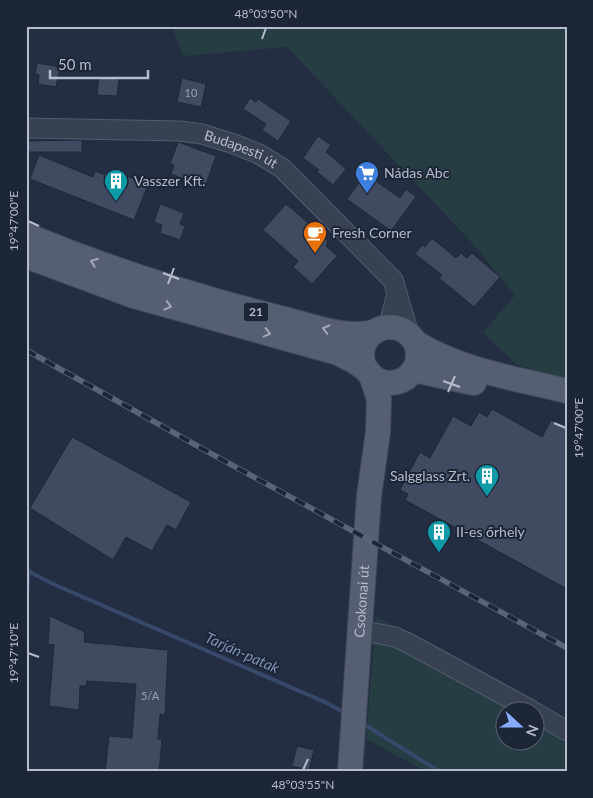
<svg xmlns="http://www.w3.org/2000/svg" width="593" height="798" font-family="Lato,sans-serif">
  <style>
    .green { fill: #263d43; fill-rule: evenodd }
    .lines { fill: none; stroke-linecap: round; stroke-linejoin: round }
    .stream { stroke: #37486a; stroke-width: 4 }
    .building { fill: #404b62; stroke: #1f2839 }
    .minor-casing { stroke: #535c6c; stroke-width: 21 }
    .major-casing { stroke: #424a5b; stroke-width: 26 }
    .minor { stroke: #384152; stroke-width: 19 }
    .major { stroke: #565f72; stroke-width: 24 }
    .rail-casing { stroke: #5a6479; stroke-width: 5.5 }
    .rail { stroke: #1d2637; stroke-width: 4; stroke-dasharray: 11; stroke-linecap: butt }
    .oneway { stroke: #a2a9ba }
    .ticks { fill: none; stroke: #b5bccc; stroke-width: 2 }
    .labels { text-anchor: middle; stroke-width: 4; stroke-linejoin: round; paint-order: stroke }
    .number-label { font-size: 11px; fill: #98a0b2 }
    .shield { fill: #1d2637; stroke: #878f9f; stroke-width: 1 }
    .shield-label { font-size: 12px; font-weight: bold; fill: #b5bccc }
    .street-label { font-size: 14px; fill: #b5bccc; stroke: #1d2637 }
    .poi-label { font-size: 14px; fill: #b5bccc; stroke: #1d2637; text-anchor: start }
    .water-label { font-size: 15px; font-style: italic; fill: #7b8eb5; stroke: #1d2637 }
    .neatline { fill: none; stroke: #b5bccc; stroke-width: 2 }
    .ticks-label { font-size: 12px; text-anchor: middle; fill: #b5bccc }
  </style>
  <rect width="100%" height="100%" fill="#242e42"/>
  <path class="green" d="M172,26H567V379L517,365L483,333L515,295L472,243L287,47L183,56Z
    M376,616L567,720V772H427L366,739ZM506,710H536V740H506Z"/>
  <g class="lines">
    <path class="stream" d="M26,570L53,584L327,703L345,713
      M26,604L29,571
      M362,723L440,772"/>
  </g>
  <path class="building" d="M37,63L60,67L56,87L38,84L39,75L35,74Z
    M99,76L119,78L117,96L97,95Z
    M182,78L206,84L201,107L177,102Z
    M250,98L256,102L258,99L291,121L278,141L262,130L266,124L243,109Z
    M318,136L331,145L326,152L346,169L333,185L317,172L319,170L303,158Z
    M82,140V152H26V141Z
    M178,142L216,156L205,187L171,174L174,165L170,164Z
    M39,155L93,177L95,171L119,180L122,174L148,185L134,220L30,179Z
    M367,172V175L400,198L406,189L416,197L391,231L347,199Z
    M160,204L184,213L180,224L185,226L180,240L160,233L162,225L154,222Z
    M286,204L328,240L326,246L337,256L312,284L293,267L298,261L263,230Z
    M432,238L456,258L461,253L467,258L472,253L500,277L474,307L439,278L442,275L415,254L422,245L425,247Z
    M492,409L542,437L551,420L567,429V589L405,500L408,494L400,490L420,452L430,458L453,416L471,426L479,412L487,417Z
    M72,437L191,502L176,530L167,525L152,551L126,537L113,560L30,508Z
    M50,616L85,632L84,642L168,650L165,715L160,714L158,739H162L159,772H105L109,736L132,738L136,684L87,681L86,686H80L79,710L49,706L54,645L48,644Z
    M297,746L314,750L309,770L292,766Z"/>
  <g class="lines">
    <g class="minor-casing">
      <g id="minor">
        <path id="s1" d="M26,128L180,131L202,134L234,144L259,154L282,168L393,280L409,334"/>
        <path d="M385,327L390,321L397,293"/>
        <path d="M359,630L395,637L410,644L531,710"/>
        <path d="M536,713L567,731"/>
      </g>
    </g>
    <g class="major-casing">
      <g id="major">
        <path d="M26,235C111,270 199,298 288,320C315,327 346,339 374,332"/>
        <path d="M26,256L134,296L338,353L354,361L367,370"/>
        <circle cx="390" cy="355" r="28"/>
        <path d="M416,343C463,371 514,378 567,391"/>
        <path d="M414,370L474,383"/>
        <path id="s2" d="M350,772L369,496L378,432L379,399L371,375"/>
      </g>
    </g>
    <use href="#minor" class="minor"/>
    <use href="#major" class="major"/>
    <g class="rail-casing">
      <path id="rail" d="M26,350L210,453L567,648"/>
    </g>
    <use href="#rail" class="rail"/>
  </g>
  <defs><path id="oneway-chevron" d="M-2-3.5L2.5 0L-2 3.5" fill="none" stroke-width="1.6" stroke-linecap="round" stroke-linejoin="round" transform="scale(1.25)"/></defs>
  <g class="oneway">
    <use href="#oneway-chevron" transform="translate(94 262) rotate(-159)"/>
    <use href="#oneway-chevron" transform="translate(168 306) rotate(16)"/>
    <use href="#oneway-chevron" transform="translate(326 329) rotate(-166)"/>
    <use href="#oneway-chevron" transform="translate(267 333) rotate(15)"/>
  </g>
  <path class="ticks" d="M262,39L266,28M28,221L39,226M163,273L179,279M168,284L174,268M443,381L460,387M448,392L455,376M554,423L566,428M28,653L39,657M303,770L308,759"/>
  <defs>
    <g id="supermarket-pin" transform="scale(1.25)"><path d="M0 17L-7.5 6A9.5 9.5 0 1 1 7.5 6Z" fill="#3f7fe0" stroke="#1d2637"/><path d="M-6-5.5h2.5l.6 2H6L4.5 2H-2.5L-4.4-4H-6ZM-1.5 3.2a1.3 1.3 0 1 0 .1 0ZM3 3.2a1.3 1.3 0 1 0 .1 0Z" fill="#fff"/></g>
    <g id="building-pin" transform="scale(1.25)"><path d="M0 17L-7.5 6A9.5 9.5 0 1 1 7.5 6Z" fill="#0f9aa8" stroke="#1d2637"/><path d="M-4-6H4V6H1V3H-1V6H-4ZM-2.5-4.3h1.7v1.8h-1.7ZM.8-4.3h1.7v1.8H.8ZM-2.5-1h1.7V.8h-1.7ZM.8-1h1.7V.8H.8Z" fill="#fff"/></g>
    <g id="cafe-pin" transform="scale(1.25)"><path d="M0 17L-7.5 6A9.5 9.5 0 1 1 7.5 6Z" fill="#e8710a" stroke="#1d2637"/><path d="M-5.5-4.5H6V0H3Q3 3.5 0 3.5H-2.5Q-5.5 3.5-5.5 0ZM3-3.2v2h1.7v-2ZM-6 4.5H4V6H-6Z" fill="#fff"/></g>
  </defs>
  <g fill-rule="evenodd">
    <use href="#supermarket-pin" x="367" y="173"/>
    <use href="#building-pin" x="116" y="181"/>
    <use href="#cafe-pin" x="315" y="233"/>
    <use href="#building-pin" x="487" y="476"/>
    <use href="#building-pin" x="439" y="532"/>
  </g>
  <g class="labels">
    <g class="number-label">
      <text x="191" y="97">10</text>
      <text x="150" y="700">5/A</text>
    </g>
    <rect class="shield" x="243.5" y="302.5" width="25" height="19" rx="4"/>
    <g class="shield-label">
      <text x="256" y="316">21</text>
    </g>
    <g class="street-label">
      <text dy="5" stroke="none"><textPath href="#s1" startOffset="218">Budapesti út</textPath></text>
      <text dy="5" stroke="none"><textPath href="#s2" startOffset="171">Csokonai út</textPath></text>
    </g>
    <g class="poi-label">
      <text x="384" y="178">Nádas Abc</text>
      <text x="134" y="186">Vasszer Kft.</text>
      <text x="332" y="238">Fresh Corner</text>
      <text x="470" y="481" text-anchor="end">Salgglass Zrt.</text>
      <text x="456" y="537">II-es őrhely</text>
    </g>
    <g class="water-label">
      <text transform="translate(242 653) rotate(24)" y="5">Tarján-patak</text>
    </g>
  </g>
  <rect width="593" height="798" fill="none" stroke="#1d2637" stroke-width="55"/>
  <g transform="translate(520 726) rotate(111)"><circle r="24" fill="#1d2637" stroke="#5a6273"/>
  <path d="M0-4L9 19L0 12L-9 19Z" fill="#88abfe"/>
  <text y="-8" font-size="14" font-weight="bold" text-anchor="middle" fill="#b5bccc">N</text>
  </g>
  <path d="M50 70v8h98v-8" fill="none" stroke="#b5bccc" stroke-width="2.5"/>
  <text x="58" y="70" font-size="15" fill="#b5bccc" stroke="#1d2637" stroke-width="4" paint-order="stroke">50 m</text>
  <rect x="28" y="28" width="538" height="742" class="neatline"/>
  <g class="ticks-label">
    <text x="266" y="18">48°03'50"N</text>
    <text transform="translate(14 221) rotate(-90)" y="4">19°47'00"E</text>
    <text transform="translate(579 428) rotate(-90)" y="4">19°47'00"E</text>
    <text transform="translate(14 653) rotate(-90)" y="4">19°47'10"E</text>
    <text x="303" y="789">48°03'55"N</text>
  </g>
</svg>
